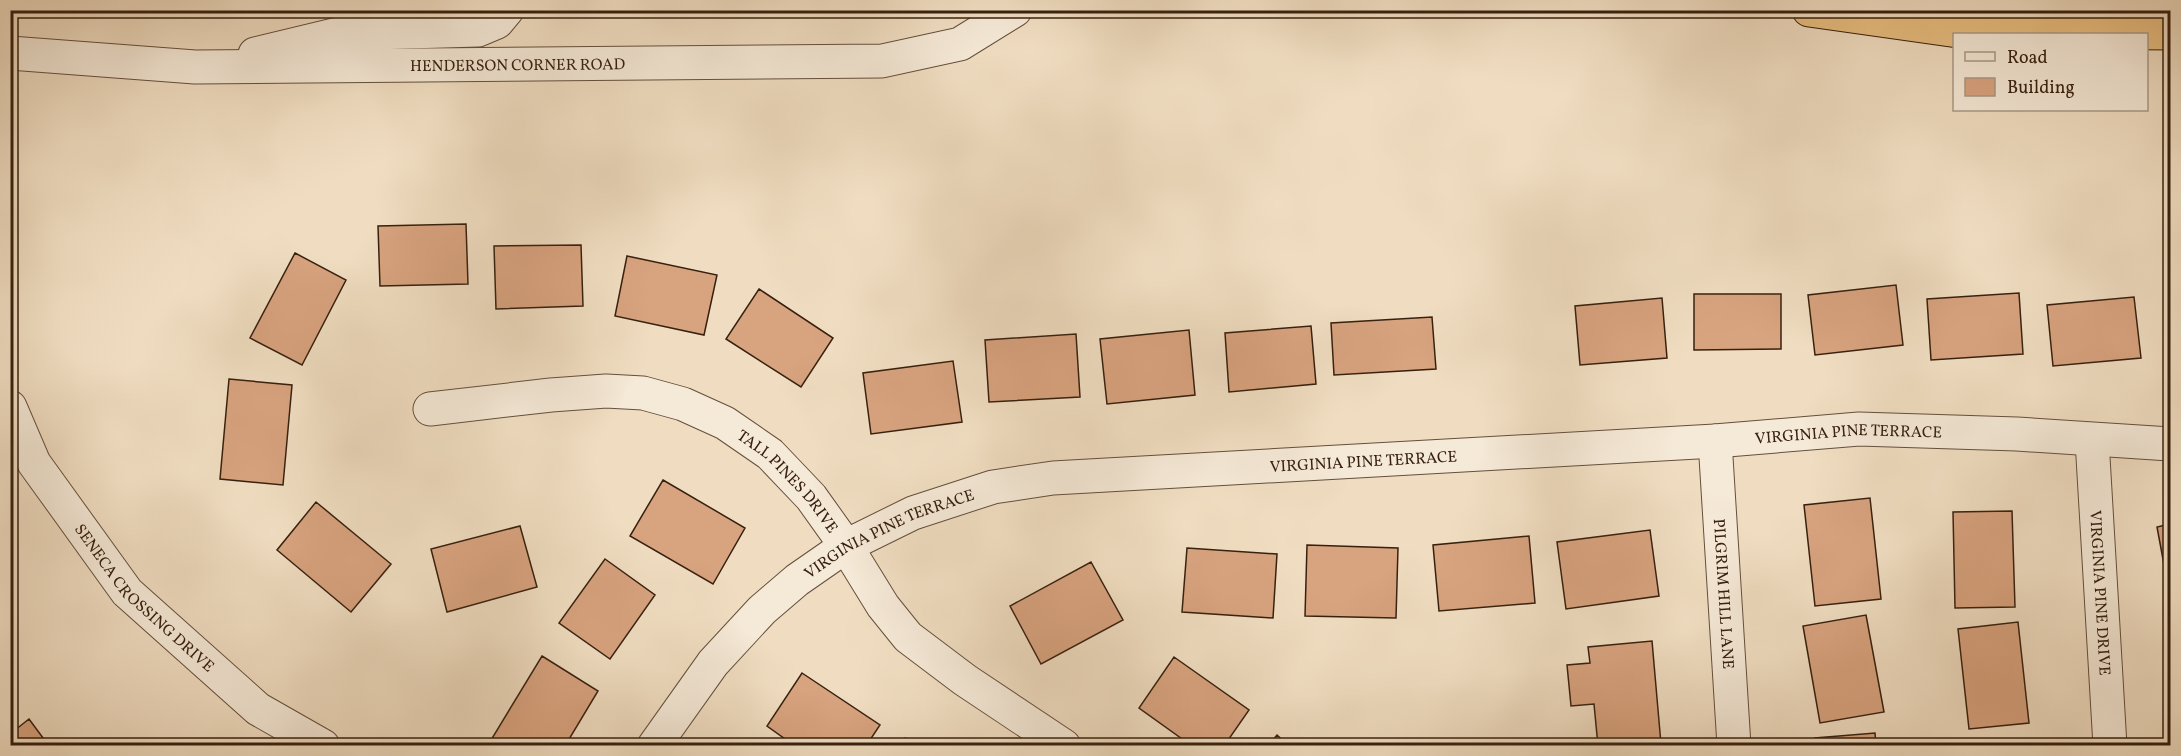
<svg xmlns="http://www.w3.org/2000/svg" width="2181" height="756" font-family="Vollkorn,serif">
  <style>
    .building { fill: #d8a37f; stroke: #37200f; stroke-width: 1.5 }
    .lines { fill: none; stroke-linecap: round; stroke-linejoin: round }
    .minor-casing { stroke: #654f3c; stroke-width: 35 }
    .highway-casing { stroke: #37200f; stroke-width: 35 }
    .minor { stroke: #f5e9d7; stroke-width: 33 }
    .highway { stroke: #e8be80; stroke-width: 33 }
    .labels { text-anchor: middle; stroke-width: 4.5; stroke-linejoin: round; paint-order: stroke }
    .street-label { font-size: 16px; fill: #37200f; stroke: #f5e9d7 }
  </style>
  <rect width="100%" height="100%" fill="#f0ddc1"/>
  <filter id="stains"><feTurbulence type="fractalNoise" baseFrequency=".00333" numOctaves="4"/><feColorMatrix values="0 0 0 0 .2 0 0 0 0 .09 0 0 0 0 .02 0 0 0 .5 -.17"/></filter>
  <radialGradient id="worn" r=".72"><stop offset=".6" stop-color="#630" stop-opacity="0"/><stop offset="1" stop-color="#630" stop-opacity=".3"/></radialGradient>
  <path class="building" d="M466,224L468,284L380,286L378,226Z
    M581,245L583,306L496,309L494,246Z
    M295,253L346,280L302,365L250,338Z
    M627,256L717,275L704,335L615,316Z
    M1896,285L1903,345L1815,355L1808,295Z
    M759,289L833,338L801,387L726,339Z
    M2019,293L2023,354L1931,360L1927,299Z
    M1694,294H1781V349L1694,350Z
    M2134,297L2141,358L2053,366L2047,305Z
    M1662,298L1667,358L1580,365L1575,306Z
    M2164,307H2170V369H2169Z
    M1432,317L1436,369L1334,375L1331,323Z
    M1311,326L1316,384L1229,392L1225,333Z
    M1189,330L1195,395L1107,404L1100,339Z
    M1076,334L1080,397L989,402L985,340Z
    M953,361L962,422L871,434L863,373Z
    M229,379L292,385L283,485L220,479Z
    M663,480L745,528L713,584L630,536Z
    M1870,498L1881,599L1815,606L1804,505Z
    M316,502L391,564L351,612L277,550Z
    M2012,511L2015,607L1955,608L1953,512Z
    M2170,524V597L2157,527Z
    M520,526L537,587L447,612L431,549Z
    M1650,530L1659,596L1566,609L1557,542Z
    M1529,536L1535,603L1439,611L1433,545Z
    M1307,545L1398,548L1396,618L1305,616Z
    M1187,548L1277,554L1273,618L1182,612Z
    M605,559L655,595L610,659L559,623Z
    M1091,562L1123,620L1041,664L1010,606Z
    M1866,615L1884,712L1820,723L1803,626Z
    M2018,622L2029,723L1969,729L1958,629Z
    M1652,641L1661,744L1598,746L1594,704L1571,706L1567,665L1590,663L1588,647Z
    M542,656L598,691L565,746H499L491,740Z
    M1174,657L1249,710L1224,746H1192L1139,708Z
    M802,673L880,725L866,746H795L767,726Z
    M29,719L49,746H10V734Z
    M1875,733L1876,746H1815V738Z
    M1277,735L1289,746H1268Z
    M905,738L914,746H899Z
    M2024,742V746L1966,745Z"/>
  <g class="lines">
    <g class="minor-casing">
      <g id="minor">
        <path id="s1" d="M10,53L195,67L882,61L960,44L1015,10"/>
        <path d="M255,54L338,34L478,30L497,22L507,10"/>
        <path id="s2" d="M10,407L34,463L127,592L258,709L323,746"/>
        <path id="s3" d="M430,409L551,395L606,391L643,393L683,404L725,423L770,454L811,497L846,546L883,606L908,637L965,680L1064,746"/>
        <path id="s4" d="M2092,440L2110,746"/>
        <path id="s5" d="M1715,441L1734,746"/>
        <path id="s6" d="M654,746L713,663L762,610L797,580L846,546L913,513L993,487L1053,478L1715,441L1859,429L2017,434L2170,444"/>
      </g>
    </g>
    <g class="highway-casing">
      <path id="highway" d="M1809,10L1958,31L2170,33"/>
    </g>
    <use href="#minor" class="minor"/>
    <use href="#highway" class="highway"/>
  </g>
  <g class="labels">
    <g class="street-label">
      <text dy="6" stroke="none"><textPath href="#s1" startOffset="508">HENDERSON CORNER ROAD</textPath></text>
      <text dy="6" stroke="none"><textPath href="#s6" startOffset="1296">VIRGINIA PINE TERRACE</textPath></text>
      <text dy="6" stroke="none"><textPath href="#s6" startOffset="810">VIRGINIA PINE TERRACE</textPath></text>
      <text dy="6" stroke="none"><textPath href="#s3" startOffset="388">TALL PINES DRIVE</textPath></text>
      <text dy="6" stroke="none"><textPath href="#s6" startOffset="324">VIRGINIA PINE TERRACE</textPath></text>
      <text dy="6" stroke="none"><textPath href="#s5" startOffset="153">PILGRIM HILL LANE</textPath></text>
      <text dy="6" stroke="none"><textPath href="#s4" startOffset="153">VIRGINIA PINE DRIVE</textPath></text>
      <text dy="6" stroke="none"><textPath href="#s2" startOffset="236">SENECA CROSSING DRIVE</textPath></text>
    </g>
  </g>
  <rect width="2181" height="756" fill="none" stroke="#f0ddc1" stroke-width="36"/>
  <rect x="12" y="12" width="2157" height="732" fill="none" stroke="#37200f" stroke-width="3"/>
  <rect x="18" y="18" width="2145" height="720" fill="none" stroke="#37200f" stroke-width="1.5"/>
  <rect x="1953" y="33" width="195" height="78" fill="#f5e9d7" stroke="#a99987" stroke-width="1.5"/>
  <rect x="1965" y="52" width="30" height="9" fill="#f5e9d7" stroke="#a99987" stroke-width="1.5"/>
  <text x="2007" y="63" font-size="18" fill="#37200f">Road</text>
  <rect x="1965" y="78" width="30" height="18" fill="#d8a37f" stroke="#a99987" stroke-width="1.5"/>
  <text x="2007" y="93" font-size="18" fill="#37200f">Building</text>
  <rect width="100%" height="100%" filter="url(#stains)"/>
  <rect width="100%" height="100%" fill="url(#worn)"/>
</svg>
